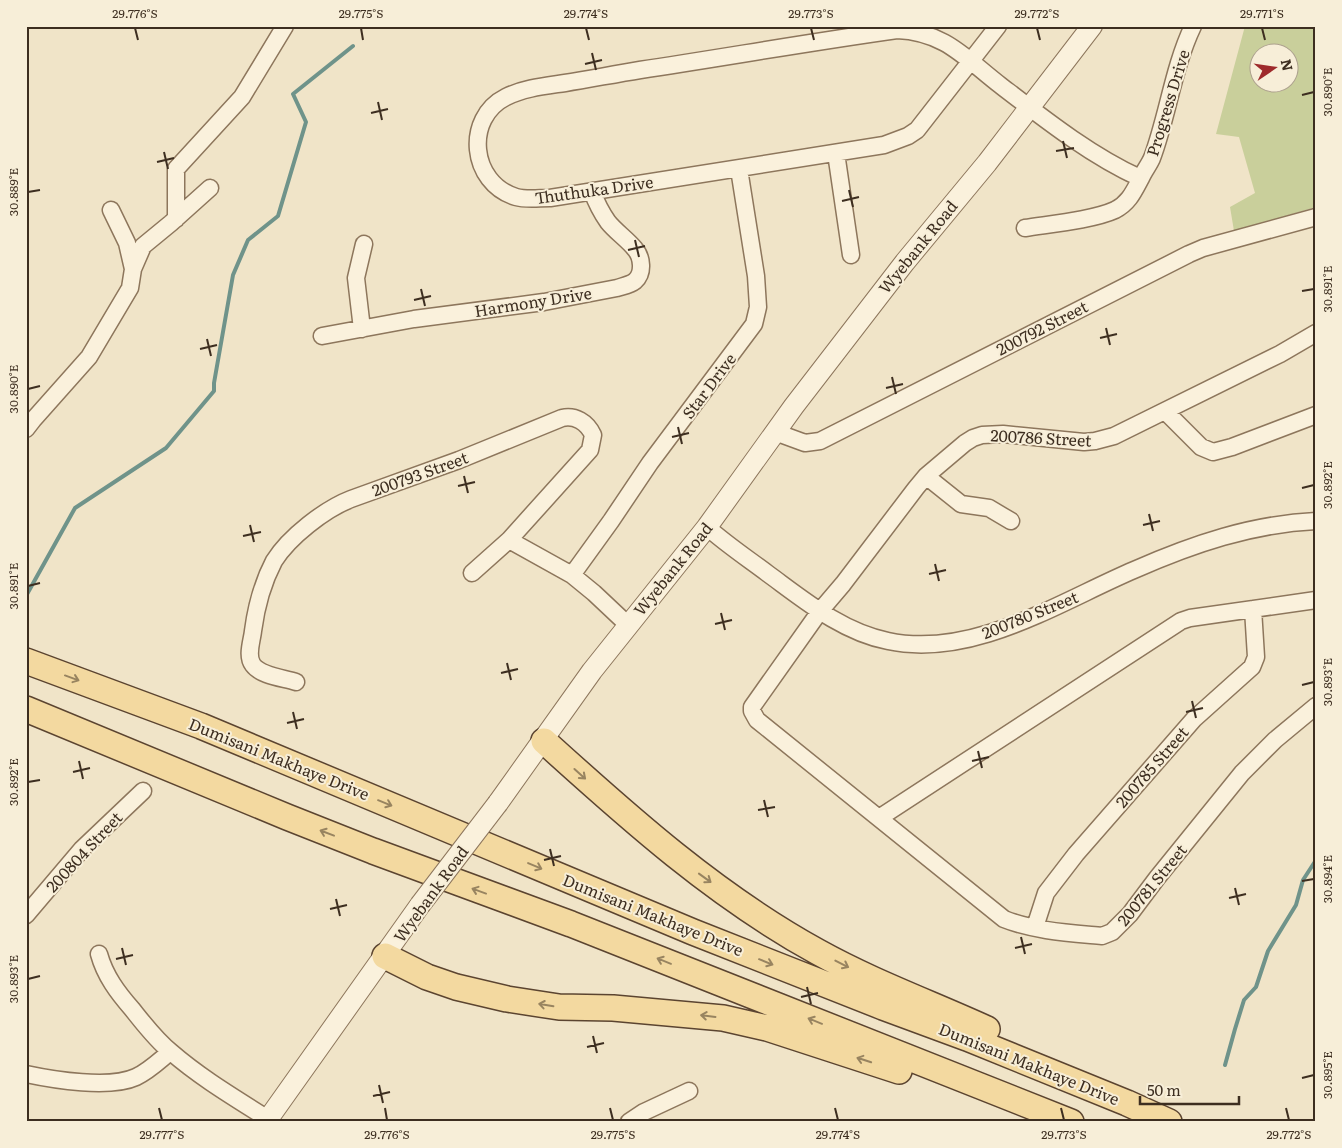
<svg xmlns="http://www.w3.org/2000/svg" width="1342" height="1148" font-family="Literata,serif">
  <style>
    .green { fill: #c9cf9b; fill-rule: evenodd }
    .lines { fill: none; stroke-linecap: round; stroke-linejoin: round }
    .stream { stroke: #6f938a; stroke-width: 4 }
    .minor-casing { stroke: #8d765c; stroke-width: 19 }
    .tertiary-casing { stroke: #8d765c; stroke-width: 22 }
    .primary-casing { stroke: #5b4430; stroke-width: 28 }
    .minor { stroke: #faf1dc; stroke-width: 16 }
    .tertiary { stroke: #faf1dc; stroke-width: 20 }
    .primary { stroke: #f3d9a0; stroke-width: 25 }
    .tertiary-bridge-casing { stroke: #8d765c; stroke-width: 22; stroke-linecap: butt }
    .tertiary-bridge { stroke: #faf1dc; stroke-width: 20 }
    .oneway { stroke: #988460 }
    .ticks { fill: none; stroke: #3d2e20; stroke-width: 2 }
    .labels { text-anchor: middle; stroke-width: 4; stroke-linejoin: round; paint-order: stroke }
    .street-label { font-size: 16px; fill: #3d2e20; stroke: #f7eed8 }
    .neatline { fill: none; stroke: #3d2e20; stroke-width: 2 }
    .ticks-label { font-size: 12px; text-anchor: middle; fill: #3d2e20 }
  </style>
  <rect width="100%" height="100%" fill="#f0e4c8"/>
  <path class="green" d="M1245,26H1316V207L1234,231L1230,207L1255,193L1239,137L1216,134ZM1260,52H1290V82H1260Z"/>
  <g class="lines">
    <path class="stream" d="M26,596L75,508L166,448L214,391V383L233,275L248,240L278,216L306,122L293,94L353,46
      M1225,1065L1235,1029L1244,1000L1256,987L1268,951L1296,905L1303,880L1316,860"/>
    <g class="minor-casing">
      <path id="minor" d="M998,26L917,130L908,136L884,145L550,198C539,198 526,200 516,197C470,183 464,118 506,97C524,88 545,86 565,83C590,79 615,74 640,70C726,57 811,42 897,30C945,32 965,58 1000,85C1043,118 1091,156 1140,178
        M836,153L851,255
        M176,219V169L242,97L285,26
        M1025,228C1050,224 1093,220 1115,210C1129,203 1134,191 1141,178C1144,171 1149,165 1152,158C1168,115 1173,68 1193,26
        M133,269L143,246L171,223L210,188
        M362,329L356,278L364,244
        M1316,333L1280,354L1114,436L1095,441L1084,442L1003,434L982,435L973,438L965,443L926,476L916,488L843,584L820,611L752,707V711L757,720L1004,919C1034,931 1070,933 1102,936L1112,932L1130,914L1157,878L1242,773L1275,740L1316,706
        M322,336L414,319L544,302L617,288C623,286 630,285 635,281C644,273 642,257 635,249C627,239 616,232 608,222C601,212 596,202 592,191
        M1165,411L1201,447L1213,452L1232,447L1316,415
        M26,429L33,420L89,357L130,288L133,269L127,243L111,210
        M775,432L805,443L820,441L1189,254L1203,248L1316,217
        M926,476L961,504L989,508L1011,521
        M707,527C726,544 747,558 767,573C804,600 842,632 888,641C973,659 1059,602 1134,570C1193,544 1252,524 1316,521
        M509,540L572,575L594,593L628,625
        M572,575L611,521L650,463L754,324L758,307L756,276L739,169
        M296,682C284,678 261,676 253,665C246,656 252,641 253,631C256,608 263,582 274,561C289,537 325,509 351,499L459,460L562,418C575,415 587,422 593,435L590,450L509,540L472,573
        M879,818L1181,621L1190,618L1316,600
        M26,915L82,849L143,791
        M1035,927L1046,893L1076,854L1194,719L1252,667L1256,657L1253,609
        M99,954C105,976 118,993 132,1009C144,1024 156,1040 171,1052C201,1078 235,1098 268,1119
        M26,1074C54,1080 110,1089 136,1077C149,1071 160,1060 170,1052
        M629,1122L644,1112L689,1091"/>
    </g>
    <g class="tertiary-casing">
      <path id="tertiary" d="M498,803L592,671L707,527L794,406L905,262L987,163L1092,26
        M266,1122L420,905"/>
    </g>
    <g class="primary-casing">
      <path id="primary" d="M26,661L201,726L693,932L883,1007L967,1038L1127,1103L1169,1122
        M26,709L287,817L373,851L571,924L1071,1122
        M544,741C630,819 716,896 818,952C872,982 930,1003 987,1029
        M385,956L427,977L456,987L507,999L559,1007L613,1008L723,1018L767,1028L899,1071"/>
    </g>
    <use href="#minor" class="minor"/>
    <use href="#tertiary" class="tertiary"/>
    <use href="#primary" class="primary"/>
    <g class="tertiary-bridge-casing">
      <path id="tertiary-bridge" d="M420,905L498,803"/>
    </g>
    <use href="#tertiary-bridge" class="tertiary-bridge"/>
  </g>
  <defs><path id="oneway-shaft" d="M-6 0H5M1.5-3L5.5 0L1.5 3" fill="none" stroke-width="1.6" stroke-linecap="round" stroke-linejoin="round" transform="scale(1.25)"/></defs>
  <g class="oneway">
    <use href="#oneway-shaft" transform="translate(72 678) rotate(20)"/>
    <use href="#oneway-shaft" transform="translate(580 774) rotate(42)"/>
    <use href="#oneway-shaft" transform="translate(385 803) rotate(22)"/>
    <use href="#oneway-shaft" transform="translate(327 833) rotate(-159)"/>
    <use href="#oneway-shaft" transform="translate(535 866) rotate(23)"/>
    <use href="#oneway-shaft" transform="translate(705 878) rotate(36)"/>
    <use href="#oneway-shaft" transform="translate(479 891) rotate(-160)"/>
    <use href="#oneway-shaft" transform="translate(664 961) rotate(-158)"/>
    <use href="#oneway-shaft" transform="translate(766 962) rotate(22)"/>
    <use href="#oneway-shaft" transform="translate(842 964) rotate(27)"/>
    <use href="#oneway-shaft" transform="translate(546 1005) rotate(-171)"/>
    <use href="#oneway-shaft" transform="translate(708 1016) rotate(-173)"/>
    <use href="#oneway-shaft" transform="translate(815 1021) rotate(-158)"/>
    <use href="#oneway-shaft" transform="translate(864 1060) rotate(-162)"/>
  </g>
  <path class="ticks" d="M135,28L138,40M361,28L363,40M586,28L589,40M811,28L814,40M1037,28L1040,40M1262,28L1265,40M592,53L596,70M585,64L602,60M1302,95L1314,92M378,102L382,120M371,113L388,109M1063,141L1067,158M1056,151L1074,148M164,152L168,169M157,162L174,158M849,190L853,207M28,192L40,190M842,201L859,197M635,240L639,257M628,250L645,246M421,289L425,306M1302,291L1314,289M414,300L431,296M1106,328L1110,345M1100,338L1117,334M207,339L211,356M200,349L217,345M892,377L896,394M886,388L903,384M28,389L40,386M678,427L682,444M672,437L689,433M464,476L468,493M458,486L475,482M1302,488L1314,485M1149,514L1153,531M250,525L254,542M1143,525L1160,521M243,536L261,532M935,564L939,581M929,574L946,570M28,586L40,583M721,613L725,630M715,624L732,620M507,663L511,680M501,673L518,669M1302,685L1314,682M1192,701L1196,718M293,712L297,729M1186,712L1203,708M287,723L304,719M978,751L982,768M79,761L83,779M972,761L989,757M73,772L90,768M28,782L40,780M764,800L768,817M758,810L775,807M550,849L554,866M544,860L561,856M1302,881L1314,879M1235,888L1239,905M1229,898L1246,894M336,899L340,916M330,909L347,905M1021,937L1025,954M122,948L126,965M1015,948L1032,944M116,959L133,955M28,979L40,976M807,987L811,1004M801,997L818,993M593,1036L597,1053M587,1047L604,1043M1302,1078L1314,1075M379,1085L383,1103M373,1096L390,1092M159,1108L162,1120M385,1108L387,1120M610,1108L613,1120M835,1108L838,1120M1061,1108L1064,1120M1286,1108L1289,1120"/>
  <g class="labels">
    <g class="street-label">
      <text transform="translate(1168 103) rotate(-73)" y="6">Progress Drive</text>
      <text transform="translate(594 190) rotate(-8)" y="6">Thuthuka Drive</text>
      <text transform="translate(918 247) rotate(-51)" y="6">Wyebank Road</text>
      <text transform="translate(533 302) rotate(-9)" y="6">Harmony Drive</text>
      <text transform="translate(1042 328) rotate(-27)" y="6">200792 Street</text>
      <text transform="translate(709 386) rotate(-53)" y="6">Star Drive</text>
      <text transform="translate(1041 438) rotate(3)" y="6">200786 Street</text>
      <text transform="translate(420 474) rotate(-20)" y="6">200793 Street</text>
      <text transform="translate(673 569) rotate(-51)" y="6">Wyebank Road</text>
      <text transform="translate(1030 615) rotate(-22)" y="6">200780 Street</text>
      <text transform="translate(279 759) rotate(22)" y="6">Dumisani Makhaye Drive</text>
      <text transform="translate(1152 767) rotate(-49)" y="6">200785 Street</text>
      <text transform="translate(84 852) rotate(-47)" y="6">200804 Street</text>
      <text transform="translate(1152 885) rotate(-51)" y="6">200781 Street</text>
      <text transform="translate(431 894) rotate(-54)" y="6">Wyebank Road</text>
      <text transform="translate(653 915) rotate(22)" y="6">Dumisani Makhaye Drive</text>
      <text transform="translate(1029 1064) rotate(22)" y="6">Dumisani Makhaye Drive</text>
    </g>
  </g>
  <rect width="1342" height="1148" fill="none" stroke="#f7eed8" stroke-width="55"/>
  <g transform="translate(1274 68) rotate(77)"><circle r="24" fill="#f7eed8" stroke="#ada18e"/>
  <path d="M0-4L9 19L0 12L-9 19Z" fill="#9e2a2b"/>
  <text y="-8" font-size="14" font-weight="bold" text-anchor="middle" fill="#3d2e20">N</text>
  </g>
  <path d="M1140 1096v8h99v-8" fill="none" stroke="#3d2e20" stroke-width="2.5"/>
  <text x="1147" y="1096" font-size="15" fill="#3d2e20" stroke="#f7eed8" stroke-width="4" paint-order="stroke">50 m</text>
  <rect x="28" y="28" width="1286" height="1092" class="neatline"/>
  <g class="ticks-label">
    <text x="135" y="18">29.776°S</text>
    <text x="361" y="18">29.775°S</text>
    <text x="586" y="18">29.774°S</text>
    <text x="811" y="18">29.773°S</text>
    <text x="1037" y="18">29.772°S</text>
    <text x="1262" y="18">29.771°S</text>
    <text transform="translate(1328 92) rotate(-90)" y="4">30.890°E</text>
    <text transform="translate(14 192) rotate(-90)" y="4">30.889°E</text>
    <text transform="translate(1328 289) rotate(-90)" y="4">30.891°E</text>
    <text transform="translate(14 389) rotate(-90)" y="4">30.890°E</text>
    <text transform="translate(1328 485) rotate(-90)" y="4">30.892°E</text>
    <text transform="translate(14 586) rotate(-90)" y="4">30.891°E</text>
    <text transform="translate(1328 682) rotate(-90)" y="4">30.893°E</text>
    <text transform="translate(14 782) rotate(-90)" y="4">30.892°E</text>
    <text transform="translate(1328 879) rotate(-90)" y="4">30.894°E</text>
    <text transform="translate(14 979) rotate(-90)" y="4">30.893°E</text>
    <text transform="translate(1328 1075) rotate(-90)" y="4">30.895°E</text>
    <text x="162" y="1139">29.777°S</text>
    <text x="387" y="1139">29.776°S</text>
    <text x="613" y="1139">29.775°S</text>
    <text x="838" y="1139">29.774°S</text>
    <text x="1064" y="1139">29.773°S</text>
    <text x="1289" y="1139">29.772°S</text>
  </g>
</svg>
